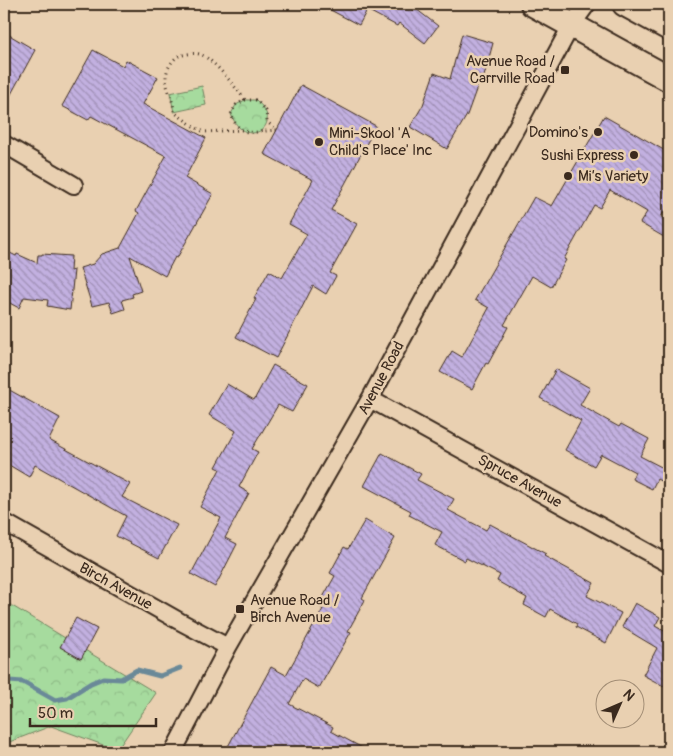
<svg xmlns="http://www.w3.org/2000/svg" width="673" height="756" font-family="Pangolin,sans-serif">
  <style>
    .forest { fill: url(#forest-crowns); stroke: #70825e }
    .lines { fill: none; stroke-linecap: round; stroke-linejoin: round }
    .stream { stroke: #6a8998; stroke-width: 5 }
    .building { fill: url(#building-back-hatch); stroke: #3b2a1e }
    .street-casing { stroke: #3b2a1e; stroke-width: 20 }
    .secondary-casing { stroke: #3b2a1e; stroke-width: 28 }
    .path { stroke: #3b2a1e; stroke-width: 3; stroke-dasharray: 1 4; stroke-linecap: butt }
    .street { stroke: #e9d0b1; stroke-width: 16 }
    .secondary { stroke: #e9d0b1; stroke-width: 24 }
    .poi-dot { fill: #3b2a1e; stroke: #e9d0b1; stroke-width: 2 }
    .labels { text-anchor: middle; stroke-width: 5; stroke-linejoin: round; paint-order: stroke }
    .poi-label { font-size: 15px; fill: #3b2a1e; stroke: #e9d0b1; text-anchor: end }
    .street-label { font-size: 15px; fill: #3b2a1e; stroke: #e9d0b1 }
  </style>
  <defs>
    <pattern id="forest-crowns" width="20" height="18" patternUnits="userSpaceOnUse" patternTransform="scale(1.25)"><rect width="20" height="18" fill="#a6db9e"/><path d="M2 6a3 3 0 1 1 6 0M12 15a3 3 0 1 1 6 0" fill="none" stroke="#90bc88"/></pattern>
    <pattern id="building-back-hatch" width="6" height="6" patternUnits="userSpaceOnUse" patternTransform="scale(1.25)"><rect width="6" height="6" fill="#c2b0e0"/><path d="M-1 5l2 2M0 0l6 6M5-1l2 2" fill="none" stroke="#9f8fb5"/></pattern>
  </defs>
  <rect width="100%" height="100%" fill="#e9d0b1"/>
  <filter id="ink" filterUnits="userSpaceOnUse"><feTurbulence type="fractalNoise" baseFrequency=".02" numOctaves="2"/><feDisplacementMap in="SourceGraphic" scale="10" xChannelSelector="R" yChannelSelector="G"/><feConvolveMatrix kernelMatrix="1 2 1 2 8 2 1 2 1" color-interpolation-filters="sRGB"/></filter>
  <g filter="url(#ink)">
    <path class="forest" d="M202,86L206,105L174,112L170,93Z
      M245,100H256C259,103 262,106 264,109C278,130 243,148 231,114L236,105Z
      M4,601L156,693L117,750L51,726L4,744Z"/>
    <g class="lines">
      <path class="stream" d="M4,683L9,681L23,682L55,700L67,698L91,683L103,678L121,679L137,670L160,676L180,668"/>
    </g>
    <path class="building" d="M319,4H402L415,11L416,9L438,26L425,43L399,23L397,26L367,10L359,25Z
      M4,32L35,50L4,107Z
      M462,34L493,43L483,80L480,79L467,115L447,149L410,127L423,105L434,73L450,79Z
      M93,50L123,66L126,60L158,77L143,104L206,138L185,178L213,194L177,258L175,257L165,276L130,256L141,291L132,294L133,297L122,300L125,309L113,313L109,302L92,306L80,268L93,264L102,254L120,248L139,213L136,211L166,156L91,116L88,120L62,106Z
      M301,85L376,126L331,210L357,224L330,273L336,276L326,294L313,286L276,358L236,337L256,299L254,298L269,271L282,278L307,234L289,224L313,180L264,154Z
      M604,116L669,153V203L661,217L669,222V240L640,223L647,212L610,190L600,208L594,205L564,259L566,260L551,287L532,276L504,325L508,327L488,364L486,363L472,389L440,372L452,351L462,357L489,308L475,300L534,197L552,206Z
      M4,250L16,256L17,254L37,263L38,255H42V254L71,256L70,271L74,270L70,310L47,306L48,300L24,297L19,308L4,300Z
      M273,365L308,384L292,412L278,405L252,449L258,452L239,487L249,493L225,538L237,544L215,587L191,574L221,518L200,507L220,469L216,467L236,431L209,415L227,384L254,400Z
      M556,369L590,388L580,405L619,427L621,424L649,439L640,456L669,471V486L657,479L652,489L632,479L635,472L601,454L594,466L565,450L581,421L540,398Z
      M4,387L60,418L49,440L130,484L122,497L177,525L159,558L116,536L126,516L35,465L29,477L4,462Z
      M382,453L421,474L417,480L454,499L448,510L486,530L490,524L546,554L544,556L594,583L587,596L621,613L606,643L576,627L577,624L550,609L546,617L524,605L527,598L497,581L500,575L466,558L465,561L435,545L442,532L409,515L411,511L364,486Z
      M365,520L395,538L362,598L365,600L348,631L351,632L319,688L303,679L289,704L333,727L331,731L370,752H225L271,667L286,675L323,609L318,606L335,576L330,573L344,547L348,549Z
      M635,603L660,617L655,626L666,632L669,626V689L643,675L657,648L622,627Z
      M76,618L97,629L81,659L60,647Z"/>
    <g class="lines">
      <g class="street-casing">
        <path id="street" d="M4,144L74,185
          M370,399L669,564
          M4,522L179,621L228,647
          M173,752L228,647L370,399L571,26L587,4"/>
      </g>
      <g class="secondary-casing">
        <path id="secondary" d="M533,4L669,79
          M625,4L669,28"/>
      </g>
      <path class="path" d="M245,100H256L266,111L267,122L277,130C255,131 240,140 231,114L236,105Z
        M242,130L204,132L193,126L174,112C174,100 166,90 166,78C166,70 172,59 179,56C186,54 196,52 202,55C215,61 236,88 245,100"/>
      <use href="#street" class="street"/>
      <use href="#secondary" class="secondary"/>
    </g>
  </g>
  <g class="poi-dot">
    <rect x="560" y="65" width="10" height="10" rx="2.5"/>
    <circle cx="598" cy="132" r="5"/>
    <circle cx="319" cy="142" r="5"/>
    <circle cx="634" cy="155" r="5"/>
    <circle cx="568" cy="176" r="5"/>
    <rect x="235" y="604" width="10" height="10" rx="2.5"/>
  </g>
  <g class="labels">
    <g class="poi-label">
      <text x="555" y="66">Avenue Road /<tspan x="555" dy="17">Carrville Road</tspan></text>
      <text x="588" y="137">Domino's</text>
      <text x="329" y="138" text-anchor="start">Mini-Skool 'A<tspan x="329" dy="17">Child's Place' Inc</tspan></text>
      <text x="624" y="160">Sushi Express</text>
      <text x="578" y="181" text-anchor="start">Mi’s Variety</text>
      <text x="250" y="605" text-anchor="start">Avenue Road /<tspan x="250" dy="17">Birch Avenue</tspan></text>
    </g>
    <g class="street-label">
      <text transform="translate(381 378) rotate(-62)" y="5">Avenue Road</text>
      <text transform="translate(520 481) rotate(29)" y="5">Spruce Avenue</text>
      <text transform="translate(116 586) rotate(29)" y="5">Birch Avenue</text>
    </g>
  </g>
  <rect width="673" height="756" fill="none" stroke="#e9d0b1" stroke-width="20"/>
  <rect x="10" y="10" width="653" height="736" fill="none" stroke="#3b2a1e" stroke-width="2" filter="url(#ink)"/>
  <g transform="translate(620 704) rotate(45)"><circle r="24" fill="#e9d0b1" stroke="#a38e76"/>
  <path d="M0-4L9 19L0 12L-9 19Z" fill="#3b2a1e"/>
  <text y="-8" font-size="14" font-weight="bold" text-anchor="middle" fill="#3b2a1e">N</text>
  </g>
  <path d="M30 718v8h126v-8" fill="none" stroke="#3b2a1e" stroke-width="2.5"/>
  <text x="38" y="718" font-size="15" fill="#3b2a1e" stroke="#e9d0b1" stroke-width="4" paint-order="stroke">50 m</text>
</svg>
